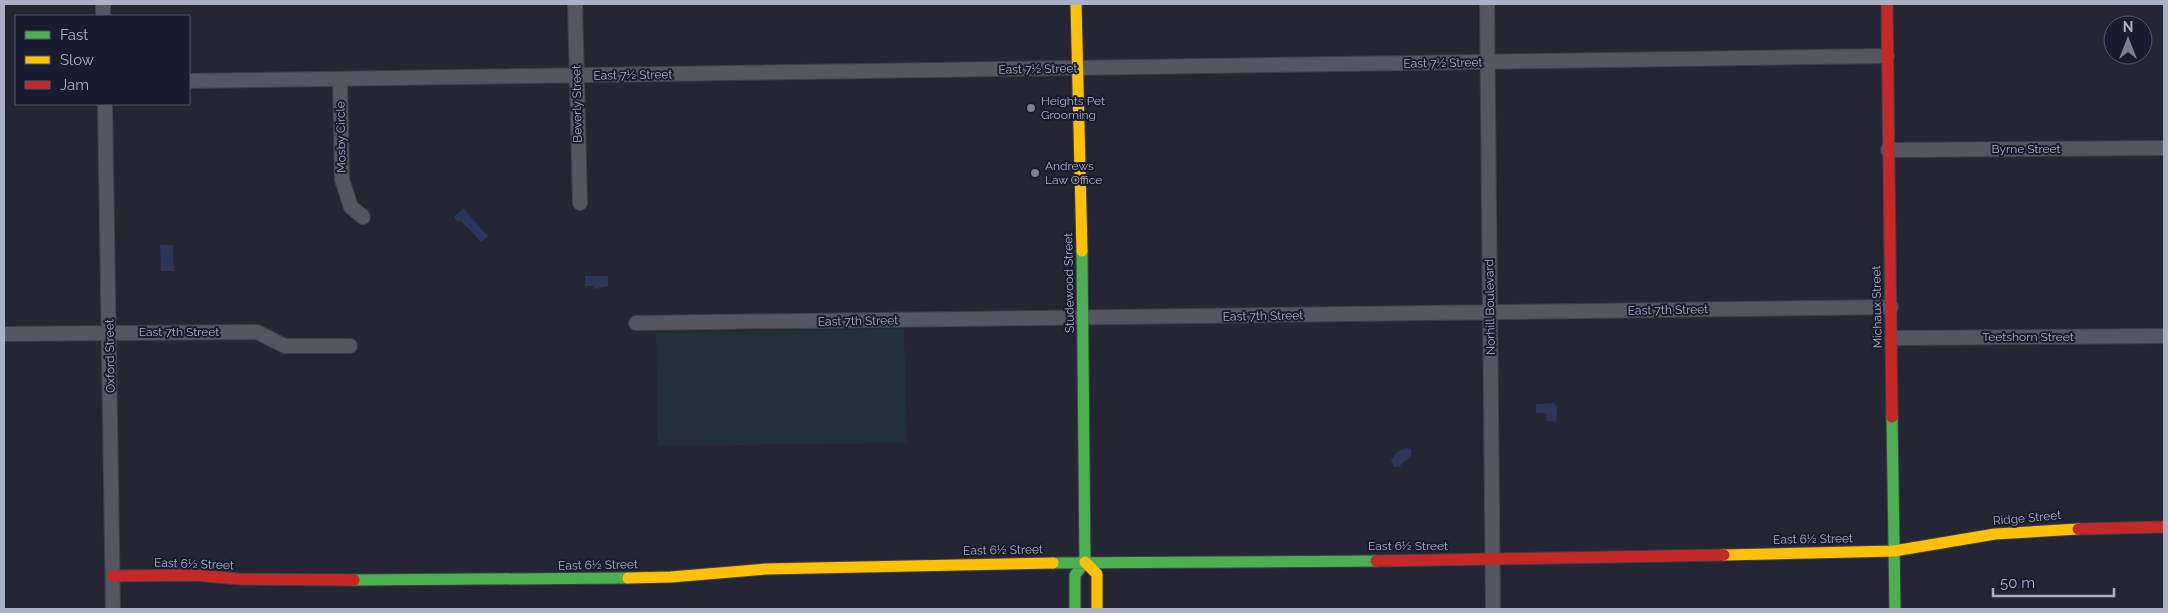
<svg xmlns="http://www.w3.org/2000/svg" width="2168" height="613" font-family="Raleway,sans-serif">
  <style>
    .green { fill: #213039 }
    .water { fill: #2c355a }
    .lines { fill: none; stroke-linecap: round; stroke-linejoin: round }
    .street-casing { stroke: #3e414a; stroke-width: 16 }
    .fast-casing { stroke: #3e414a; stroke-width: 13 }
    .slow-casing { stroke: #3e414a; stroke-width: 13 }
    .jam-casing { stroke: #3e414a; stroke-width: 13 }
    .street { stroke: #545662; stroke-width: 14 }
    .fast { stroke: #4caf50; stroke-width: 11 }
    .slow { stroke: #ffc107; stroke-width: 11 }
    .jam { stroke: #c62828; stroke-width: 11 }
    .poi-dot { fill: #7c8093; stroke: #181c2e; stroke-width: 2 }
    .labels { text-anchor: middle; stroke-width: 4; stroke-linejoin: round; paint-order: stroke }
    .street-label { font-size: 12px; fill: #acb0c6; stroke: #181c2e }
    .poi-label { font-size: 12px; fill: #acb0c6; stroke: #181c2e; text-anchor: start }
  </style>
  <rect width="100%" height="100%" fill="#242733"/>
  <path class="green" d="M904,329L907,443L658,446L656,333Z"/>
  <path class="water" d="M463,208L488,236L481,242L460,220L458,222L454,217Z
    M160,245H173L174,271H161Z
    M585,276H608V286L593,289V286H585Z
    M1554,403L1557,407L1556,422L1547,421L1546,413H1536V404Z
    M1406,448L1411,449V457L1401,464L1400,467H1394L1391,460L1397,452Z"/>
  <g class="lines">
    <g class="street-casing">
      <path id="street" d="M103,4V16
        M575,4L580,203
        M1487,4L1493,609
        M340,79L342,180L351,207L363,217
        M189,81L1887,56
        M105,104L113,609
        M1888,150L2164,148
        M636,323L1891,307
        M4,334L257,332L285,346H350
        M1892,338L2164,336"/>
    </g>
    <g class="fast-casing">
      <path id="fast" d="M1892,417L1895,609
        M1053,563L1376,561
        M354,580L628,578
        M1075,609V575L1085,562L1082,251"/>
    </g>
    <g class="slow-casing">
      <path id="slow" d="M1076,4L1082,251
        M1724,555L1894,551L1995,534L2078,529
        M1085,562L1097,574V609
        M628,578L671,577L766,569L1053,563"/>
    </g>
    <g class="jam-casing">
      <path id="jam" d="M1887,4L1892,417
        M2078,529L2164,527
        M1376,561L1724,555
        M113,576L195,575L239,579L354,580"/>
    </g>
    <use href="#street" class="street"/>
    <use href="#fast" class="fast"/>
    <use href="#slow" class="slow"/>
    <use href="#jam" class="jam"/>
  </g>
  <g class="poi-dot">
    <circle cx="1031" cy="108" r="5"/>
    <circle cx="1035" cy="173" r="5"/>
  </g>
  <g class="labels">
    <g class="street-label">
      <text transform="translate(1443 63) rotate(-1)" y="4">East 7½ Street</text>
      <text transform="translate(1038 69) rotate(-1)" y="4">East 7½ Street</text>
      <text transform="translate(633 75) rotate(-1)" y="4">East 7½ Street</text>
      <text transform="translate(577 104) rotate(-91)" y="4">Beverly Street</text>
      <text transform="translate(341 137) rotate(-91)" y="4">Mosby Circle</text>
      <text x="2026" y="153">Byrne Street</text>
      <text transform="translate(1069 283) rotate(-91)" y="4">Studewood Street</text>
      <text transform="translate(1490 307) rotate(-91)" y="4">Norhill Boulevard</text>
      <text transform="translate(1877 307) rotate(-91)" y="4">Michaux Street</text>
      <text transform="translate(1668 310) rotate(-1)" y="4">East 7th Street</text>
      <text transform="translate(1263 316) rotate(-1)" y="4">East 7th Street</text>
      <text transform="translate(858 321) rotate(-1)" y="4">East 7th Street</text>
      <text x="179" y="336">East 7th Street</text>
      <text x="2028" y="341">Teetshorn Street</text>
      <text transform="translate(110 356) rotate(-91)" y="4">Oxford Street</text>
      <text transform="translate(2027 518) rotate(-5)" y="4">Ridge Street</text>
      <text transform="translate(1813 539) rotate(-1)" y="4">East 6½ Street</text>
      <text x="1408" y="550">East 6½ Street</text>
      <text transform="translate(1003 550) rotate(-1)" y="4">East 6½ Street</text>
      <text transform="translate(194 564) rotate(2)" y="4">East 6½ Street</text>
      <text transform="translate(598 565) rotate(-1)" y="4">East 6½ Street</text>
    </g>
    <g class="poi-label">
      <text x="1041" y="105">Heights Pet<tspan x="1041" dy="14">Grooming</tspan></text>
      <text x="1045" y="170">Andrews<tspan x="1045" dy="14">Law Office</tspan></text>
    </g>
  </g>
  <rect width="2168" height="613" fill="none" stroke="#acb0c6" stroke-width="10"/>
  <rect x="15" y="15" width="175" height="90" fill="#181c2e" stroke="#53576b"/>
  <rect x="25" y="31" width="25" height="8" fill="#4caf50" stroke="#53576b"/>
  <text x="60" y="40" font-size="15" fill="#acb0c6">Fast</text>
  <rect x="25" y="56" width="25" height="8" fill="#ffc107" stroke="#53576b"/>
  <text x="60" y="65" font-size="15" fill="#acb0c6">Slow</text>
  <rect x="25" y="81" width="25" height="8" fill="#c62828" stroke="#53576b"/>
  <text x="60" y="90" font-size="15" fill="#acb0c6">Jam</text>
  <g transform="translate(2128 40)"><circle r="24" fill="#181c2e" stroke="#53576b"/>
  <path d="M0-4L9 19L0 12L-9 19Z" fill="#7c8093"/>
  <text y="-8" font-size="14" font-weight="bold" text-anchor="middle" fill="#acb0c6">N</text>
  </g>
  <path d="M1993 588v8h121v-8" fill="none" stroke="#acb0c6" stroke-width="2.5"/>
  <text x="2000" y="588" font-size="15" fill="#acb0c6" stroke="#181c2e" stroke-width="4" paint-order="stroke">50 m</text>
</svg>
